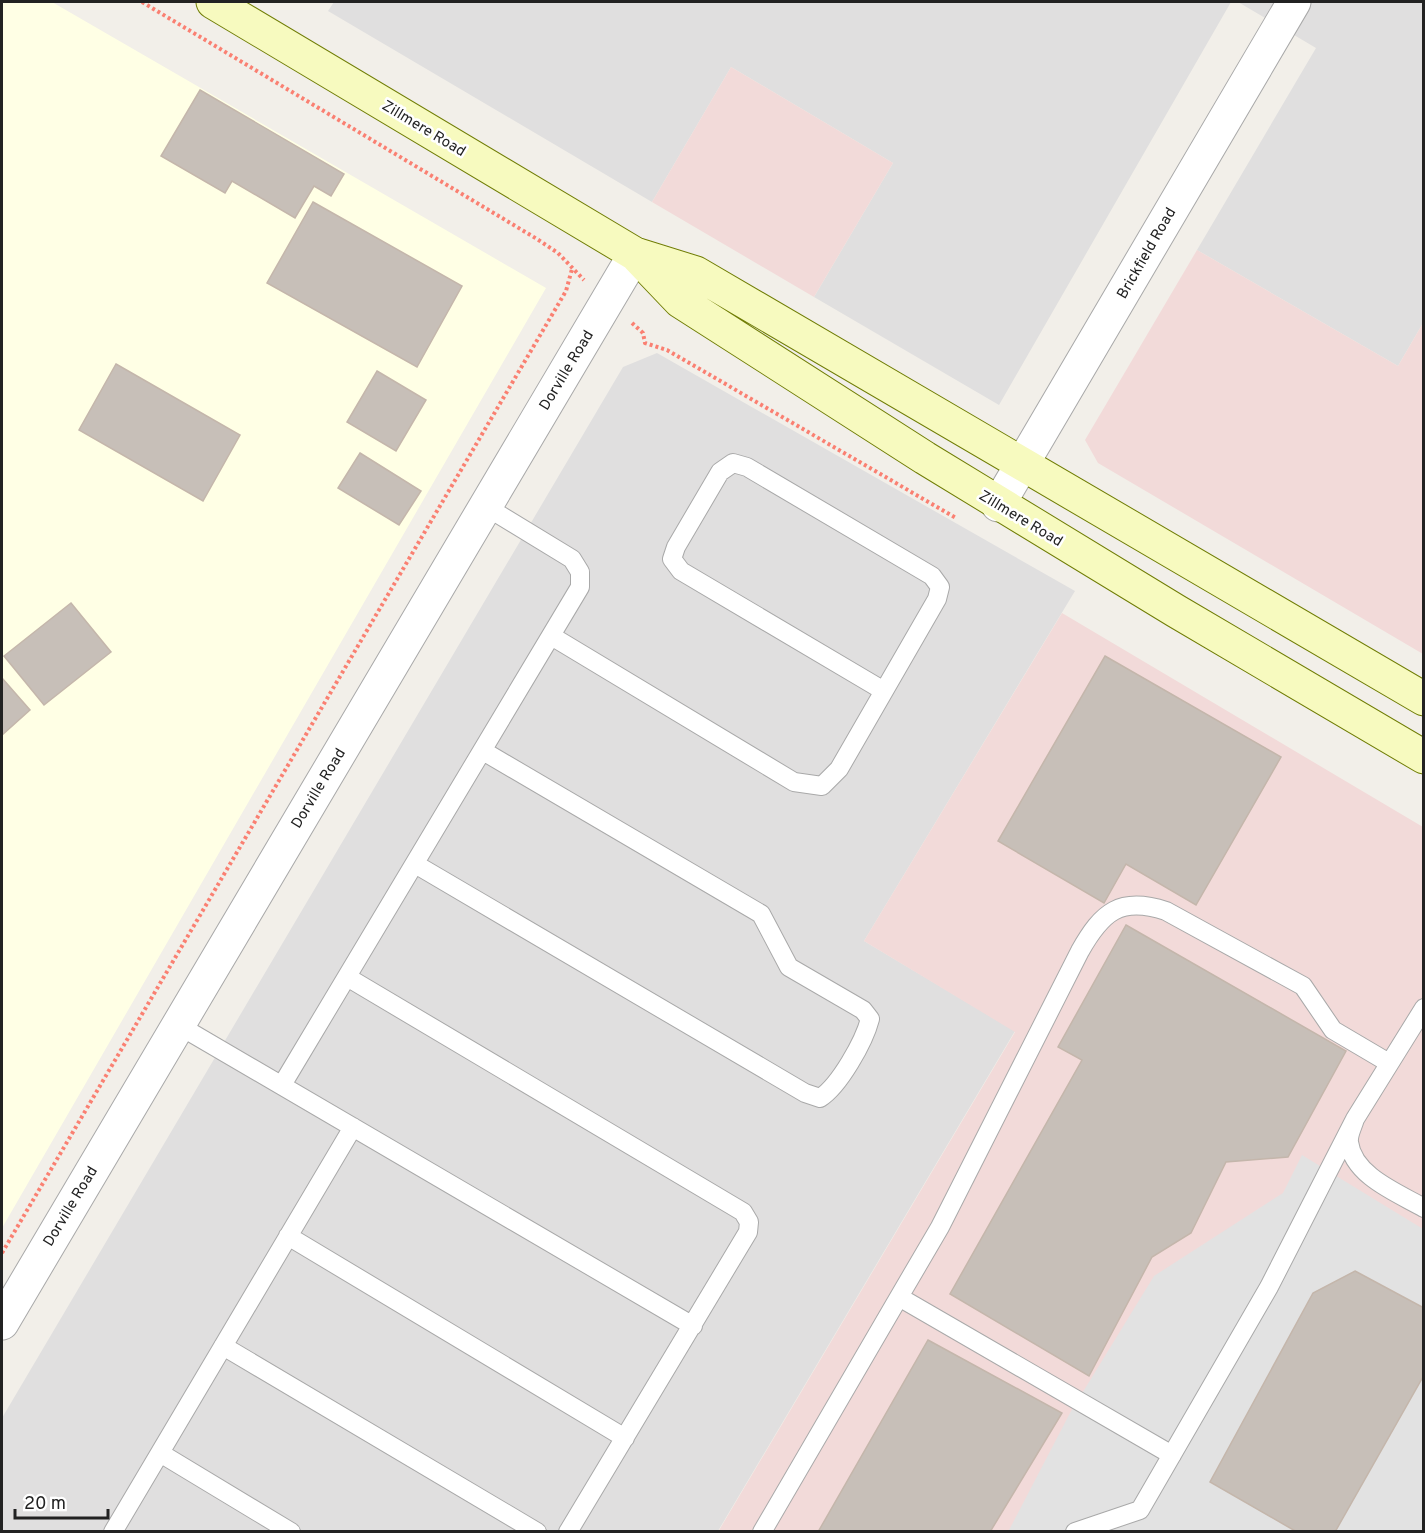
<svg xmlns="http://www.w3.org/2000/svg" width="1425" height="1533" font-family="Overpass,sans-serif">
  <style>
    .residential { fill: #e0dfdf }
    .commercial { fill: #f2dad9 }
    .education { fill: #ffffe5 }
    .parking { fill: #e2e2e2 }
    .building { fill: #c7bfb8; stroke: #c4b6ab; stroke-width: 1.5 }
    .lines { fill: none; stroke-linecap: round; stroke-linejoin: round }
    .service-casing { stroke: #a9a9a9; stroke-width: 20 }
    .minor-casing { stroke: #a9a9a9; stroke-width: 35 }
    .tertiary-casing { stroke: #a9a9a9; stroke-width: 35 }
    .secondary-casing { stroke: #707d05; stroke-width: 35 }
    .path { stroke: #fa8072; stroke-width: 4; stroke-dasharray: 3 3; stroke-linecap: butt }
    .service { stroke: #fff; stroke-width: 18 }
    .minor { stroke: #fff; stroke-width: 33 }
    .tertiary { stroke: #fff; stroke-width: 33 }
    .secondary { stroke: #f7fabf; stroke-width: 33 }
    .labels { text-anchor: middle; stroke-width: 5; stroke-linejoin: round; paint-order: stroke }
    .street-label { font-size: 15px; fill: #222; stroke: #fff }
  </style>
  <rect width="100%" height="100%" fill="#f2efe9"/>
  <path class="residential" d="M334,2H1231L999,405L814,297L893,163L731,67L652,202L328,11Z
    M1238,2H1423V323L1398,366L1197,250L1316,48Z
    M657,353L1075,591L864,941L1015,1031L718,1531L2,1532V1418L623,367Z"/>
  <path class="commercial" d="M731,67L893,163L814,297L652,202Z
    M1197,250L1398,366L1423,323V654L1098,463L1085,440Z
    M1062,613L1423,827V1531L718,1532L1015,1032L864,941Z"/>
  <path class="education" d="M2,2H52L546,288L2,1228Z"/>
  <path class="parking" d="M1302,1155L1423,1229V1531L1008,1532L1070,1413L1154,1276L1283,1193Z"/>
  <path class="building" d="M200,90L344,174L331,196L314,186L295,218L232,181L225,193L161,156Z
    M313,202L462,286L417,367L267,283Z
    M116,364L240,435L203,501L79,430Z
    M377,371L426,400L396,451L347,422Z
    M360,453L421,491L399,525L338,488Z
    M71,603L111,652L44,705L4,656Z
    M1105,656L1281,757L1196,905L1126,864L1104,903L998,841Z
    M2,678L30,710L2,735Z
    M1126,925L1346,1051L1288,1157L1226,1162L1191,1233L1152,1257L1089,1376L950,1294L1082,1060L1058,1047Z
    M1355,1271L1424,1308V1375L1335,1532H1297L1210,1482L1313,1293Z
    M928,1340L1062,1413L990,1532H818Z"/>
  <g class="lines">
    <g class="service-casing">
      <path id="service" d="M553,637L794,782L822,786L839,769L937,599L940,587L932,576L747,467L733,463L720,472L676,547L672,559L681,571L884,691
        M415,864L805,1093L820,1098C839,1086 864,1042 870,1019L863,1010L789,967L761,914L483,751
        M347,977L743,1212L749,1222L748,1232L568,1532
        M1424,1008L1355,1119C1353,1126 1348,1135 1349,1142C1353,1176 1398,1193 1424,1208
        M178,1025L693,1326
        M282,1085L580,587V572L572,559L485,506
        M288,1236L625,1438
        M899,1297L940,1227L1080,951C1102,912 1120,896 1166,911L1303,986L1333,1030L1389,1063
        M223,1346L537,1532
        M160,1453L291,1532
        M113,1532L353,1127
        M762,1532L899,1297L1172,1455
        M1075,1532L1140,1510L1269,1287L1355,1119"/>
    </g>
    <g class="minor-casing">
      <path id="minor" d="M998,505L1294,2"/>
    </g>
    <g class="tertiary-casing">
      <path id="tertiary" d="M2,1323L635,254"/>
    </g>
    <g class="secondary-casing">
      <path id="secondary" d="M213,2L635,254L696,273L1424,699
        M638,257L680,301L925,458L1176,611L1424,757"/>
    </g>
    <path class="path" d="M142,2L537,239L558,253L584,280
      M632,323L643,333L645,343L667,350L956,518
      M2,1253L566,291L572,269"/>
    <use href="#service" class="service"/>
    <use href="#minor" class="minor"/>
    <use href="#tertiary" class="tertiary"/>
    <use href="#secondary" class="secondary"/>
  </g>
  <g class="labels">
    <g class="street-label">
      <text transform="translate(424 128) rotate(31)" y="5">Zillmere Road</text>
      <text transform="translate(1146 253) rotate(-60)" y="5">Brickfield Road</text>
      <text transform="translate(566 370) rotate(-59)" y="5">Dorville Road</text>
      <text transform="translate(1021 518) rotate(31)" y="5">Zillmere Road</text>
      <text transform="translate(318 788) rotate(-59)" y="5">Dorville Road</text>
      <text transform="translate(70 1206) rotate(-59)" y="5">Dorville Road</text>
    </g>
  </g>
  <rect width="1425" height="1533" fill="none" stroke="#222222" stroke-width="6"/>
  <path d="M15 1509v9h93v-9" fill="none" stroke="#222222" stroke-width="3"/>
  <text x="24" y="1509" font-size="18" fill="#222222" stroke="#ffffff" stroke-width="4.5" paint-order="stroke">20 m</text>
</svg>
